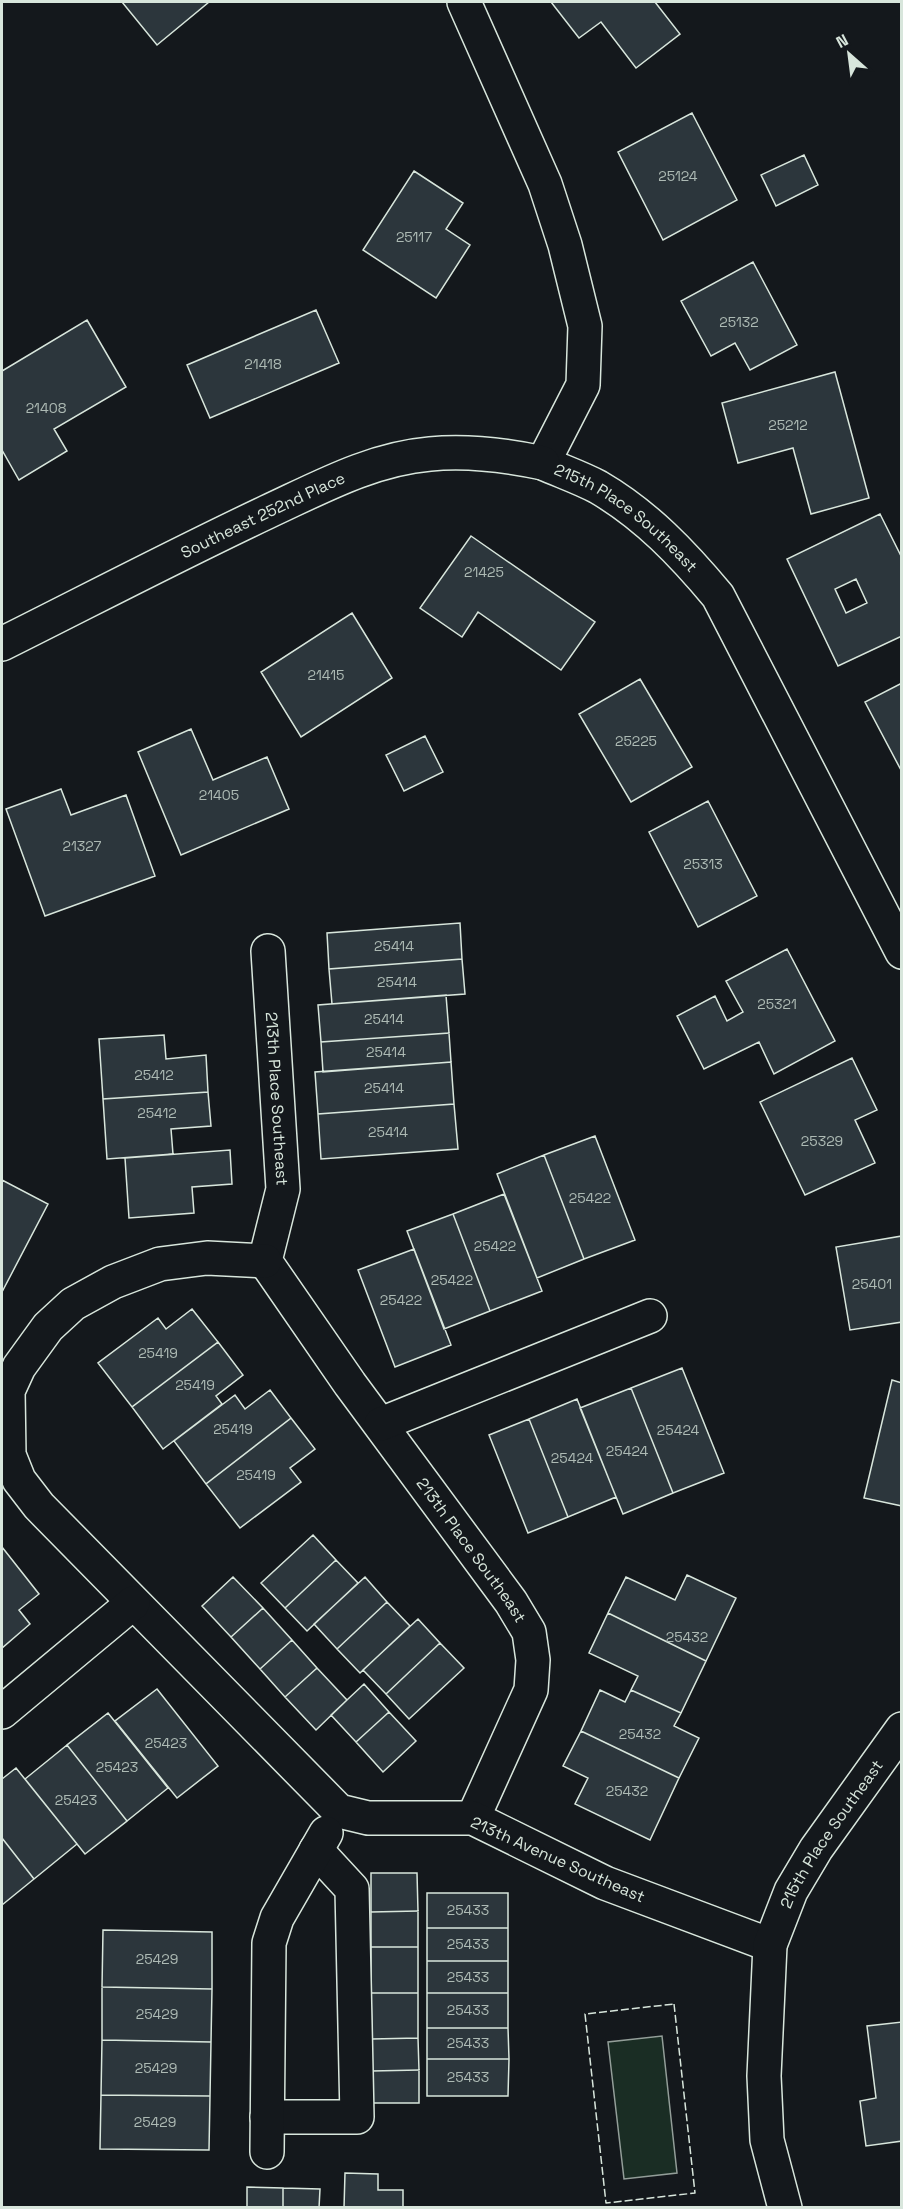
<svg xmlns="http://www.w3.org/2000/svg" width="903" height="2209" font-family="'Space Grotesk',sans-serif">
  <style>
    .green { fill: #1a2d24; stroke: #939e99; stroke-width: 1.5 }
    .building { fill: #2c363c; stroke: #d8e6dc; stroke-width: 1.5; fill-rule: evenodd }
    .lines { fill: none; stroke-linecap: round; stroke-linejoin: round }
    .minor-casing { stroke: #d8e6dc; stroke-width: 36 }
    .minor { stroke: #14181c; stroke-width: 33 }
    .fence { stroke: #d8e6dc; stroke-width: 1.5; stroke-dasharray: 8 3; stroke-linecap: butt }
    .labels { text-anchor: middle; stroke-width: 4.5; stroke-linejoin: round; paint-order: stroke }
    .number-label { font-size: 14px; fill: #adbab4 }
    .street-label { font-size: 16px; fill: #d8e6dc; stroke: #14181c }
  </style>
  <rect width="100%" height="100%" fill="#14181c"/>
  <path class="green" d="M662,2036L677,2173L624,2179L608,2042Z"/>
  <path class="building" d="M122,2H209L157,45Z
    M551,2H655L680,34L636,68L601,22L579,38Z
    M692,113L737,200L663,240L618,152Z
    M804,155L818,185L776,206L761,175Z
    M414,171L463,203L446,229L470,245L436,298L363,250Z
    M753,262L797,345L750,370L735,343L711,356L681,301Z
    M316,310L339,363L210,418L187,365Z
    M87,320L126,387L54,429L67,451L19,480L2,450V371Z
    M835,372L869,498L811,514L793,448L738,463L722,403Z
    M880,514L902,558V636L838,666L787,559ZM856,579L867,603L846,613L835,589Z
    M471,536L595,622L561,670L478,612L462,637L420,608Z
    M352,613L392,678L301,737L261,672Z
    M640,679L692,767L631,802L579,714Z
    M902,683V772L865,702Z
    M191,729L213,780L267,757L289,809L181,855L138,752Z
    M425,736L443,772L404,791L386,755Z
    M61,789L71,815L126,795L155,876L45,916L6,809Z
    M708,801L757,896L698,927L649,832Z
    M460,923L462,959L329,969L327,933Z
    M787,949L835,1041L774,1074L759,1042L704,1069L677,1016L715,996L727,1021L743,1012L726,981Z
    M462,959L465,994L332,1004L329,969Z
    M446,995L449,1033L321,1042L318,1005Z
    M449,1033L451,1062L323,1072L321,1042Z
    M164,1035L166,1059L206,1055L208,1092L103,1099L99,1039Z
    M852,1058L877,1110L855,1120L875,1163L805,1195L760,1102Z
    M451,1062L454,1104L318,1114L315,1072Z
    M208,1092L211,1126L171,1129L173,1154L107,1159L103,1099Z
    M454,1104L458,1149L321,1159L318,1114Z
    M595,1136L635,1240L584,1259L544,1155Z
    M230,1150L232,1184L192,1187L194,1213L129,1218L125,1158Z
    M544,1155L584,1259L537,1278L497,1174Z
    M2,1180L48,1204L2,1292Z
    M504,1194L542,1291L490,1311L453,1214Z
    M453,1214L490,1311L444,1329L407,1231Z
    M902,1236V1322L850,1330L836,1247Z
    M414,1249L451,1345L395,1367L358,1270Z
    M192,1309L218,1342L132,1407L98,1363L158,1318L166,1329Z
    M218,1342L243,1375L216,1396L222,1404L163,1449L132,1407Z
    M682,1368L724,1473L673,1493L631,1388Z
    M892,1380L902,1383V1506L864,1498Z
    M631,1388L673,1493L623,1514L580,1408Z
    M270,1390L291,1418L206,1484L174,1441L235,1395L245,1409Z
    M577,1399L616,1497L568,1517L529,1419Z
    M291,1418L315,1449L290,1468L301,1482L240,1528L206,1484Z
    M529,1419L568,1517L528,1533L489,1435Z
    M313,1535L336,1560L285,1608L261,1583Z
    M2,1547L39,1594L19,1610L30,1624L2,1648Z
    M336,1560L358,1583L307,1631L285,1608Z
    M687,1575L736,1598L706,1661L608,1613L626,1577L675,1600Z
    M233,1577L263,1608L231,1637L202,1606Z
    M365,1577L387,1602L337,1649L314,1624Z
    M387,1602L410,1626L360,1673L337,1649Z
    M263,1608L292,1640L260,1669L231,1637Z
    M608,1613L706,1661L681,1713L631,1690L638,1676L589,1653Z
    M418,1619L440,1643L386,1694L363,1670Z
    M292,1640L317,1668L285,1697L260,1669Z
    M440,1643L464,1668L409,1719L386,1694Z
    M317,1668L347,1700L316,1730L285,1697Z
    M364,1684L389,1712L356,1742L331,1715Z
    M157,1689L218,1766L177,1798L115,1721Z
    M600,1690L625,1702L631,1690L681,1713L674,1726L699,1738L679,1778L581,1731Z
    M389,1712L416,1741L383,1772L356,1742Z
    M108,1713L168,1788L127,1821L67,1745Z
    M581,1731L679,1778L650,1840L575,1804L588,1778L563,1766Z
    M67,1745L127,1821L85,1854L25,1779Z
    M16,1768L77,1844L34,1879L2,1838V1779Z
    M2,1838L34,1879L2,1905Z
    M371,1873H417L418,1911L371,1912Z
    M427,1893H508V1928H427Z
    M418,1911V1947H371V1912Z
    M427,1928H508V1961H427Z
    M103,1930L212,1932V1989L102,1987Z
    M371,1947H418V1993H371Z
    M427,1961H508V1993H427Z
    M102,1987L212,1989L211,2042L102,2040Z
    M371,1993H418V2038L372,2039Z
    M427,1993H508V2028H427Z
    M902,2022V2141L866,2146L860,2101L876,2098L867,2026Z
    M427,2028H508L509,2059H427Z
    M418,2038L419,2070L372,2071V2039Z
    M102,2040L211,2042L210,2096L101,2095Z
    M427,2059H509L508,2096H427Z
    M419,2070V2103H372V2071Z
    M101,2095L210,2096L209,2150L100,2149Z
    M345,2173L378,2174V2190H403V2208H344Z
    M247,2187L283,2188V2208H247Z
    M283,2188L320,2189L319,2208H283Z"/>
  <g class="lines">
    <g class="minor-casing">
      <g id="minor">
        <path id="s1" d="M464,2L545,184L565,245L585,326L583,385L543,463C561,471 581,478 598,487C646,515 683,554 718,596L902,952"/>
        <path id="s2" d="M2,644C90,600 178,554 267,512C319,488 371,459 430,454C468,450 505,455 543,463"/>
        <path id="s3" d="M268,951L283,1189L265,1261L350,1384L511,1602L529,1632L533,1660L531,1690L473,1818"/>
        <path d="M265,1261L207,1258L160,1264L113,1282L73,1304L48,1327L19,1367L8,1391L9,1455L19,1480L39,1506L339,1811L368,1818H473L605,1883L770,1945"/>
        <path d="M381,1424L650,1316"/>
        <path d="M2,1712L133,1603"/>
        <path d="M267,2117H357L352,1889L316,1850"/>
        <path d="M267,2152L269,1943L277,1918L326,1833"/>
        <path id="s4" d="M785,2208L767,2140L764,2076L770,1945L791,1891L816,1849L902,1729"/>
      </g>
    </g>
    <use href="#minor" class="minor"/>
    <path class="fence" d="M674,2004L695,2193L606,2203L585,2014Z"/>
  </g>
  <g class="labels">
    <g class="number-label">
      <text x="678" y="181">25124</text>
      <text x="414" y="242">25117</text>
      <text x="739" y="327">25132</text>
      <text x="263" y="369">21418</text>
      <text x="46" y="413">21408</text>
      <text x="788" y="430">25212</text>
      <text x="484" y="577">21425</text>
      <text x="326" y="680">21415</text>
      <text x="636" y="746">25225</text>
      <text x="219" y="800">21405</text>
      <text x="82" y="851">21327</text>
      <text x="703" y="869">25313</text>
      <text x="394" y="951">25414</text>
      <text x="397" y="987">25414</text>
      <text x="777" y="1009">25321</text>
      <text x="384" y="1024">25414</text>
      <text x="386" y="1057">25414</text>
      <text x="154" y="1080">25412</text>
      <text x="384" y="1093">25414</text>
      <text x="157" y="1118">25412</text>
      <text x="388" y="1137">25414</text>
      <text x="822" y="1146">25329</text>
      <text x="590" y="1203">25422</text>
      <text x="495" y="1251">25422</text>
      <text x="452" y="1285">25422</text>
      <text x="872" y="1289">25401</text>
      <text x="401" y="1305">25422</text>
      <text x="158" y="1358">25419</text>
      <text x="195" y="1390">25419</text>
      <text x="233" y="1434">25419</text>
      <text x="678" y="1435">25424</text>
      <text x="627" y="1456">25424</text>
      <text x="572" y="1463">25424</text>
      <text x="256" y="1480">25419</text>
      <text x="687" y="1642">25432</text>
      <text x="640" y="1739">25432</text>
      <text x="166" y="1748">25423</text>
      <text x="117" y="1772">25423</text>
      <text x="627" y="1796">25432</text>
      <text x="76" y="1805">25423</text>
      <text x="468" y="1915">25433</text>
      <text x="468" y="1949">25433</text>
      <text x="157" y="1964">25429</text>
      <text x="468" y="1982">25433</text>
      <text x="468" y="2015">25433</text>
      <text x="157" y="2019">25429</text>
      <text x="468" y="2048">25433</text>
      <text x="156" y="2073">25429</text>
      <text x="468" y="2082">25433</text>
      <text x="155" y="2127">25429</text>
    </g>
    <g class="street-label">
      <text dy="6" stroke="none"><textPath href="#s2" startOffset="291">Southeast 252nd Place</textPath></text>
      <text dy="6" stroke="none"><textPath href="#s1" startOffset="594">215th Place Southeast</textPath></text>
      <text dy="6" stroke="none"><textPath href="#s3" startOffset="148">213th Place Southeast</textPath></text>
      <text dy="6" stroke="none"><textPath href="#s3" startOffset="668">213th Place Southeast</textPath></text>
      <text dy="6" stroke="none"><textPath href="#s4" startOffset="393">215th Place Southeast</textPath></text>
      <text transform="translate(558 1859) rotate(24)" y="6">213th Avenue Southeast</text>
    </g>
  </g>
  <rect width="903" height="2209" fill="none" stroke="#d8e6dc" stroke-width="6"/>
  <g transform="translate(849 54) rotate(332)" stroke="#14181c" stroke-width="4.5" paint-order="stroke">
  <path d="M0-4.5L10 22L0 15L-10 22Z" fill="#d8e6dc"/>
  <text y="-9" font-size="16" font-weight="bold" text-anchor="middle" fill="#d8e6dc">N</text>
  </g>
</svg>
